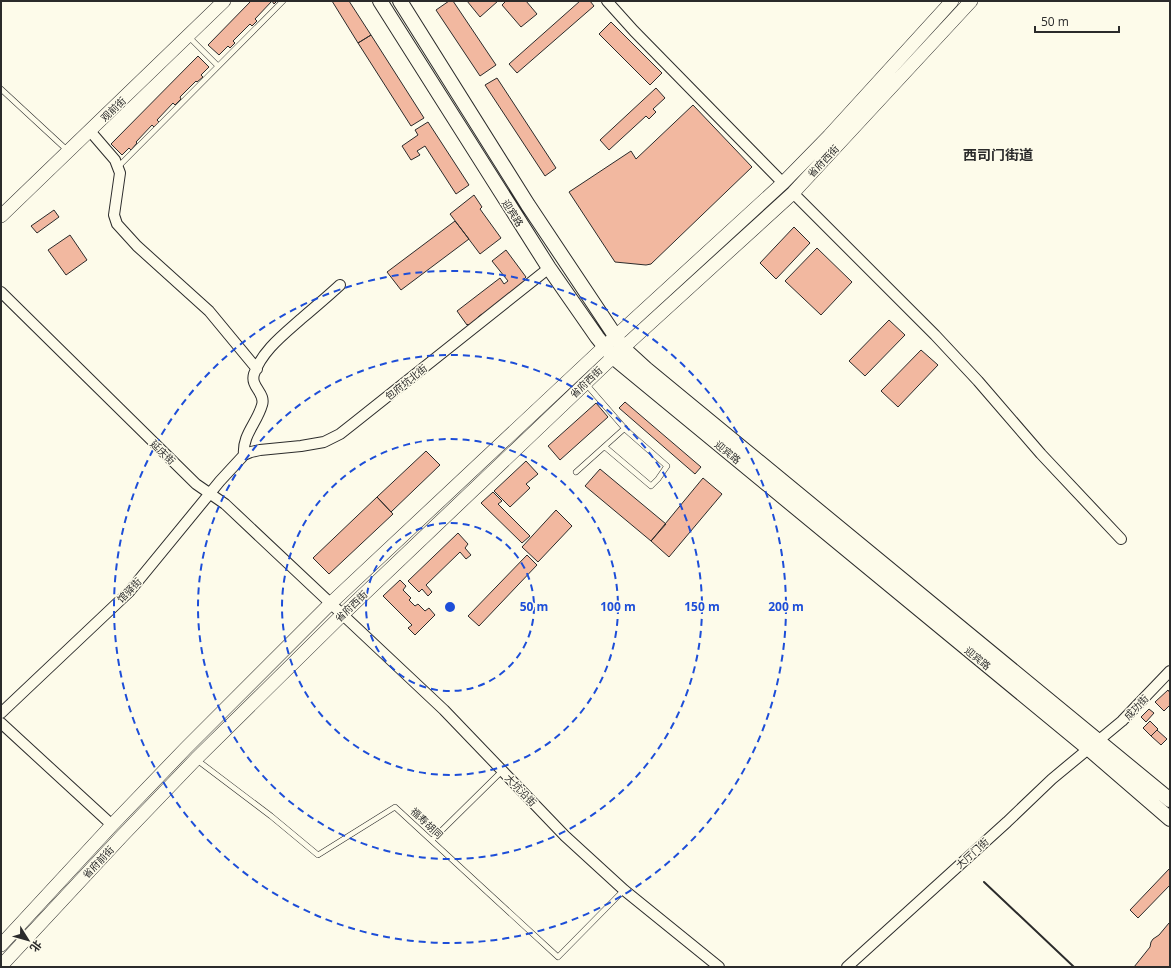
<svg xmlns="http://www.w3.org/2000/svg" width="1171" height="968" font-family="'Open Sans','Noto Sans SC',sans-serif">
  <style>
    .building { fill: #f2b8a0; stroke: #2b2b2b }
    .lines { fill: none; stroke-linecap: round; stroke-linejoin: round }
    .service-casing { stroke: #2b2b2b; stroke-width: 6 }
    .minor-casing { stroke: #2b2b2b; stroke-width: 12 }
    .tertiary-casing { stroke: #2b2b2b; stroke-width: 14 }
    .secondary-casing { stroke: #2b2b2b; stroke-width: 16 }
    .service { stroke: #fdfbea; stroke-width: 5 }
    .minor { stroke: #fdfbea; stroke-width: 10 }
    .tertiary { stroke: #fdfbea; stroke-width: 13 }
    .secondary { stroke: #fdfbea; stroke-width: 14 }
    .wall { stroke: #2b2b2b; stroke-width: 2 }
    .ring { fill: none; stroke: #1d4ed8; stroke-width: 2; stroke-dasharray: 7 5 }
    .labels { text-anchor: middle; stroke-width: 3; stroke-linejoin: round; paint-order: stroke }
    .street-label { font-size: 10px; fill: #2b2b2b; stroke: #fdfbea }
    .district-label { font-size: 14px; font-weight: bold; fill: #2b2b2b; stroke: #fdfbea }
    .centre { fill: #1d4ed8; stroke: #fdfbea; stroke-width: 2 }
    .ring-label { font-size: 12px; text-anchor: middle; font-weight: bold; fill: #1d4ed8; stroke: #fdfbea; stroke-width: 3; stroke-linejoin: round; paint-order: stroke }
  </style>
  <rect width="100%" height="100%" fill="#fdfbea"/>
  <path class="building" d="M251,1H277L274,4L272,1L255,19L257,21L252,26L250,24L233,41L235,43L230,48L228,46L219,55L208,45Z
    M332,1H349L371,35L358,43Z
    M449,1H453L496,65L480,76L436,10Z
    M467,1H498L480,17Z
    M506,1H526L537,14L521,27L502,5Z
    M580,1H590L594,6L517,73L509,64Z
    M611,22L662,73L650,85L599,34Z
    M371,35L424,118L411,126L358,43Z
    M198,56L209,67L201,75L203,77L197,82L196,81L180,97L181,99L175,105L173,103L157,120L159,122L154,127L152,125L136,142L137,143L131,150L129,148L122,155L111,144Z
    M497,78L556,168L545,176L485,85Z
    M656,88L665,98L653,109L656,112L649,119L646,116L609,150L600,140Z
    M693,105L752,167L651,264L646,265L615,262L569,192L631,151L636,159Z
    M428,122L469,185L456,194L425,146L417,151L420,155L411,160L402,146L418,135L415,130Z
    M474,195L482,207L480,209L501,238L480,254L450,214Z
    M54,210L59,217L37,233L31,226Z
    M455,221L469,239L401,290L387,272Z
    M794,227L810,243L776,279L760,263Z
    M70,235L87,260L66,275L48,250Z
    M817,248L852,282L821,315L785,281Z
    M506,250L526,277L524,279L527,283L499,306L497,303L493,306L495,309L484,317L482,314L478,317L480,320L470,327L468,324L467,325L457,311L500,278L504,284L508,281L492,261Z
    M889,320L905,335L865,376L849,361Z
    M921,350L938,365L898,407L881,391Z
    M625,402L701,467L695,474L619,408Z
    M596,403L608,417L560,460L548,446Z
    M426,451L440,465L391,512L377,497Z
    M526,461L538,474L526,484L530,488L510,507L494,491Z
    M600,469L666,524L651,541L585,486Z
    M703,478L722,494L669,557L651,541Z
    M493,492L502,501L498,504L530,536L522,543L481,503Z
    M377,497L393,514L329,574L313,558Z
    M556,510L572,526L538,562L522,547Z
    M458,533L468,544L465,548L471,555L466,559L460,552L426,585L432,592L428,596L422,589L419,592L408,581Z
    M527,555L537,565L479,626L468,616Z
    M400,580L406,586L403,590L411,598L409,600L415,606L418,604L425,611L429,608L435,615L415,635L408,628L412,625L383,596Z
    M1168,690L1170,693V705L1164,711L1155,702Z
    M1149,709L1154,713L1146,722L1141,717Z
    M1150,721L1158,729L1151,736L1143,728Z
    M1157,730L1167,739L1161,745L1151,736Z
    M1170,868V885L1138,918L1130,910Z
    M1169,923L1170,924V967H1134L1150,947L1151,942L1153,939L1159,935Z"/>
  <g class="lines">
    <g class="service-casing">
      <path id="service" d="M188,36L218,66
        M1,89L68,151
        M118,167L283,1
        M586,384L626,430L667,466L658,479L651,486L605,447
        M576,472L625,428
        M197,760L271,816L318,855L395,807L558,957L624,890
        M432,840L502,771"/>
    </g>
    <g class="minor-casing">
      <path id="minor" d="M607,1L634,31L783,183
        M90,131L115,160L120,173L114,215L117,224L137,246L209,311L257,369
        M793,193L935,335L978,381L1041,454L1121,539
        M1,292L196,484L225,504L444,710L565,836L624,890L719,967
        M244,455C242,435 257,423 262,405C266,393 250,387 254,374C262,351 283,335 301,319C314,308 327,297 340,285
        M1,713L129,592L220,481L244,455L251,452L260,450L301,446L324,442L340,434L354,423L549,268
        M1,723L112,825
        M847,967L1007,822L1052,779L1122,721L1170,671"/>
    </g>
    <g class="tertiary-casing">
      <path id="tertiary" d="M1,216L224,1
        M1,945L112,825L186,748L331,603L604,347L783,183L829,136L952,1
        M1,966L122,836L196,759L343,614L613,357L793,193L971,1"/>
    </g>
    <g class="secondary-casing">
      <path id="secondary" d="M380,1L549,268L597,337L613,357L1089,749L1170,819
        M400,1L528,205L616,337L623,348L646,369L1170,800"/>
    </g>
    <use href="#service" class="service"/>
    <use href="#minor" class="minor"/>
    <use href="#tertiary" class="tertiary"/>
    <use href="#secondary" class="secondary"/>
    <path class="wall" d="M984,882L1074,967"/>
  </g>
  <g class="ring">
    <circle cx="450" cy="607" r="84"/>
    <circle cx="450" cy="607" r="168"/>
    <circle cx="450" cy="607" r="252"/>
    <circle cx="450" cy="607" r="336"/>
  </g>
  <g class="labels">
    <g class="street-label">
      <text transform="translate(113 109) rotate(-44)" y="4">观前街</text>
      <text transform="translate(823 161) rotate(-47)" y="4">省府西街</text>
      <text transform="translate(513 213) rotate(57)" y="4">迎宾路</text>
      <text transform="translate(406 382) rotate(-39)" y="4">包府坑北街</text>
      <text transform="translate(586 382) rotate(-44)" y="4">省府西街</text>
      <text transform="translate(163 452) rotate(44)" y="4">延庆街</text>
      <text transform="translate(728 452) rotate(39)" y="4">迎宾路</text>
      <text transform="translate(129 590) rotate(-46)" y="4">馆驿街</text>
      <text transform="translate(351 606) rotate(-44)" y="4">省府西街</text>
      <text transform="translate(978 658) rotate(39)" y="4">迎宾路</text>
      <text transform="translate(1136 707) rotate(-46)" y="4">成功街</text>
      <text transform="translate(521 790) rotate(46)" y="4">大坑沿街</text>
      <text transform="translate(427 823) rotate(43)" y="4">福寿胡同</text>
      <text transform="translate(972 853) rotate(-42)" y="4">大厅门街</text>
      <text transform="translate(98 862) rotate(-47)" y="4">省府前街</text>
    </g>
    <g class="district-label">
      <text x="998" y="160">西司门街道</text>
    </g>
  </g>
  <circle cx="450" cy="607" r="6" class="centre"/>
  <g class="ring-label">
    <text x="534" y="611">50 m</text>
    <text x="618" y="611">100 m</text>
    <text x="702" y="611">150 m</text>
    <text x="786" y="611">200 m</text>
  </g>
  <rect width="1171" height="968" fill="none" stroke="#2b2b2b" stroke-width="4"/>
  <g transform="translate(28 940) rotate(127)" stroke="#fdfbea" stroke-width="3" paint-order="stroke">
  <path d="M0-3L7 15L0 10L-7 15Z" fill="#2b2b2b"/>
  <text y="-6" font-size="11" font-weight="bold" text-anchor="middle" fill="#2b2b2b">北</text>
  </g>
  <path d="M1035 26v6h84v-6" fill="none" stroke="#2b2b2b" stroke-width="2"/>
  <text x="1041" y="26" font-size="12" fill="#2b2b2b" stroke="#fdfbea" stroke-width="3" paint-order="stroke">50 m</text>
</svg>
